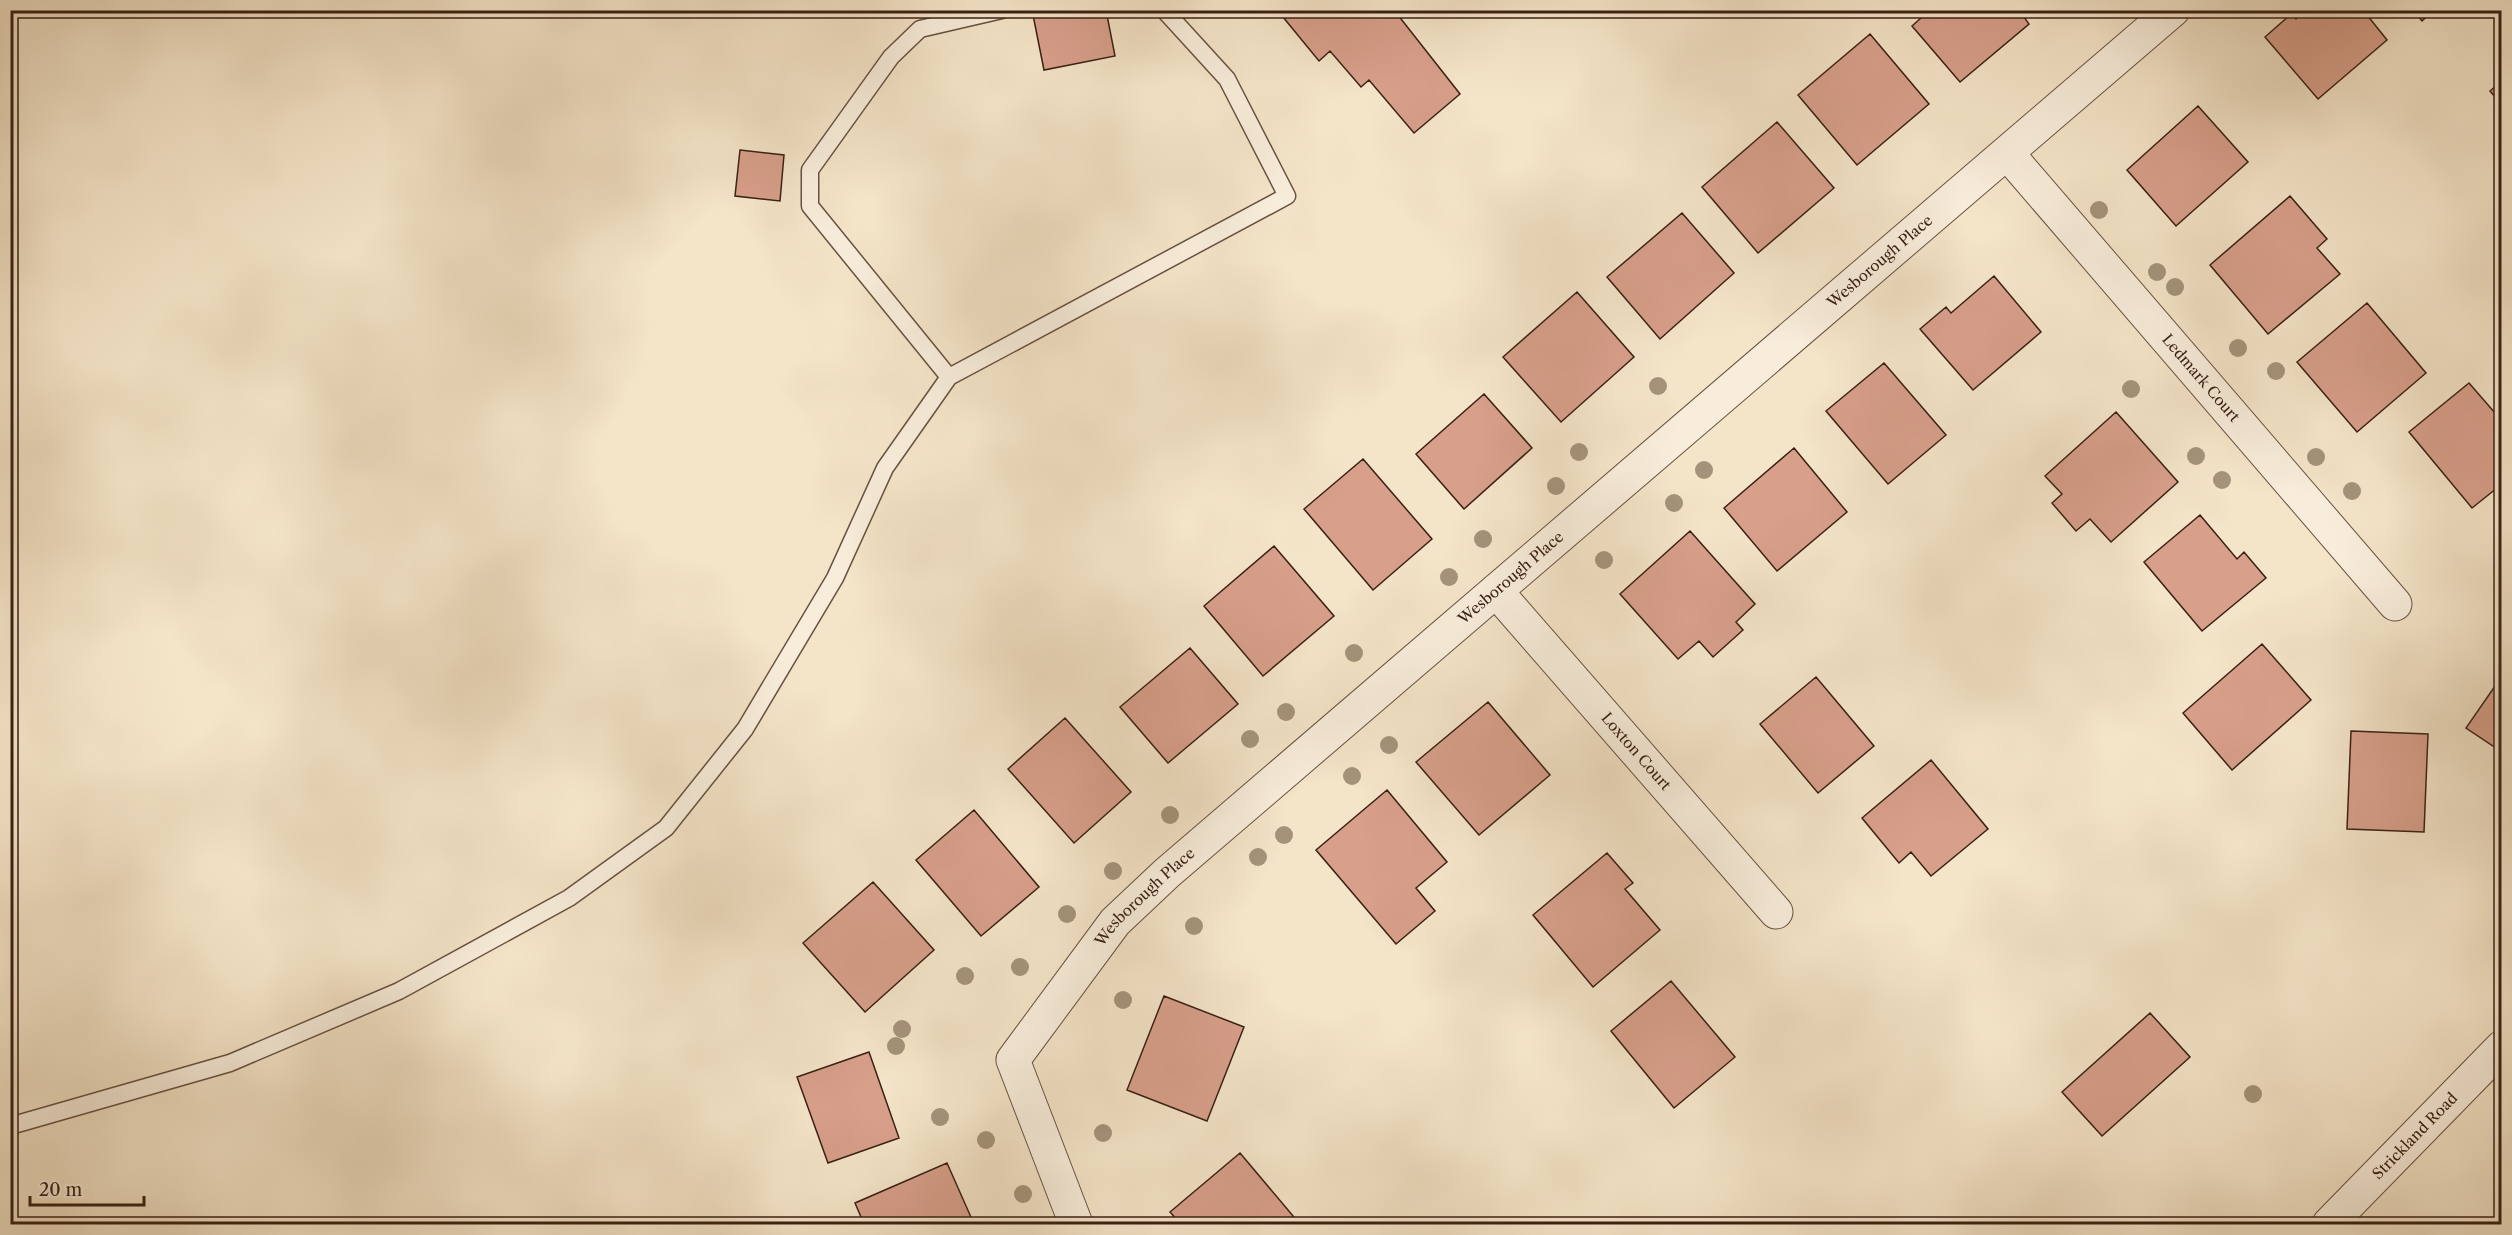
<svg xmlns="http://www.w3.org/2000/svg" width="2512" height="1235" font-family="'Libre Caslon Text',serif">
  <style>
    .building { fill: #d89f8b; stroke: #392014; stroke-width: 1.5 }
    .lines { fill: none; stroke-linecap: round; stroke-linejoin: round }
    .lane-casing { stroke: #685141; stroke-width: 19 }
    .street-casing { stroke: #685141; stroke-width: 35 }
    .lane { stroke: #f8eddb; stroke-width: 16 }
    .street { stroke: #f8eddb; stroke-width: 33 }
    .tree { fill: #a4937a }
    .labels { text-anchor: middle; stroke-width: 6; stroke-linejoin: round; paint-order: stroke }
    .street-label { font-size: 15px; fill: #392014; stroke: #f8eddb }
  </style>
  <rect width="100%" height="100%" fill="#f4e4c8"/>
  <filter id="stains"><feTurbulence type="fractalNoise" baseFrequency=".00333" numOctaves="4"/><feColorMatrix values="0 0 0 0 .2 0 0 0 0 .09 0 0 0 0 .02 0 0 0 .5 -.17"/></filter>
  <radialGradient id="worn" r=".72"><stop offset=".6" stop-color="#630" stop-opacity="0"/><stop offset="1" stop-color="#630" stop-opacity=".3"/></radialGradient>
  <path class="building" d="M1056,10H1106L1115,56L1044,70L1033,15Z
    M1292,10H1394L1460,94L1414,133L1369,80L1361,87L1330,51L1319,61L1283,17Z
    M1930,10H2019L2029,24L1960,82L1912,26Z
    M2306,10H2363L2387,40L2318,99L2265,37L2291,14L2296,19Z
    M2413,10H2434L2422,21Z
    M1870,34L1929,104L1857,165L1798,95Z
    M2502,81V105L2490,91Z
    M2198,106L2248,162L2176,226L2127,170Z
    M1777,122L1834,188L1758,253L1702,187Z
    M740,150L784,155L780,201L735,196Z
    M2290,196L2327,239L2317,248L2340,274L2268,334L2210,265Z
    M1682,213L1734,273L1660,339L1607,277Z
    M1994,276L2041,332L1973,390L1920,329L1946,307L1951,313Z
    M1577,292L1634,357L1561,422L1503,357Z
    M2367,303L2426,373L2357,432L2297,362Z
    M1884,363L1946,435L1888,484L1826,411Z
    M2469,383L2502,421V484L2472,508L2409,432Z
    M1484,394L1532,448L1464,509L1416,454Z
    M2116,412L2178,482L2111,542L2090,519L2076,531L2052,503L2062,494L2045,476Z
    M1794,448L1847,512L1777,571L1724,508Z
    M1363,459L1432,539L1373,590L1304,509Z
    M2200,515L2237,559L2244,552L2266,578L2202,631L2144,562Z
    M1690,531L1755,604L1736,622L1743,630L1713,657L1699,641L1678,659L1620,594Z
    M1274,546L1334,616L1263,676L1204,606Z
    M2262,644L2311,700L2232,770L2183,713Z
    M1190,648L1238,704L1168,763L1120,707Z
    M2502,676V752L2466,728Z
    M1816,677L1874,746L1818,793L1760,724Z
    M1488,702L1550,775L1479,835L1416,762Z
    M1065,718L1131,792L1074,843L1008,769Z
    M2351,731L2428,734L2424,832L2347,829Z
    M1931,760L1988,829L1931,876L1911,852L1899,863L1862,818Z
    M1387,790L1447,862L1416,888L1435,911L1396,944L1316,850Z
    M974,810L1039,887L981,936L916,860Z
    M1607,853L1633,883L1625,889L1660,930L1593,987L1533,915Z
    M873,882L934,950L865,1012L803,943Z
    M1671,981L1735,1057L1674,1108L1611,1031Z
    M1164,996L1244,1027L1207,1121L1127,1090Z
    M2150,1013L2190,1057L2102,1136L2062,1092Z
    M869,1052L899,1138L828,1163L797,1077Z
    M1240,1153L1299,1223L1181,1224L1170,1212Z
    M947,1163L974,1224H864L855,1203Z"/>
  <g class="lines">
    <g class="lane-casing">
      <path id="lane" d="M949,377L810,206V170L891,57L920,29L1002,10
        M10,1126L230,1063L399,991L569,898L666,828L745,729L835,578L885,468L949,377L1287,196L1227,79L1164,10"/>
    </g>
    <g class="street-casing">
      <g id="street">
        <path id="s1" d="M2007,153L2395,604"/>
        <path id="s2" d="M1496,591L1776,912"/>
        <path id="s3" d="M1076,1224L1013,1060L1115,922L1167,873L2173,10"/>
        <path id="s4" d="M2329,1224L2502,1047"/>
      </g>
    </g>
    <use href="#lane" class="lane"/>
    <use href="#street" class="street"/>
  </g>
  <g class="tree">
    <circle cx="2099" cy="210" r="9"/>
    <circle cx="2157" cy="272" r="9"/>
    <circle cx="2175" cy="287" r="9"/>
    <circle cx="2238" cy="348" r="9"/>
    <circle cx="2276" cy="371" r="9"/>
    <circle cx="1658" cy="386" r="9"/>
    <circle cx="2131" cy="389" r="9"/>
    <circle cx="1579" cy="452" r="9"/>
    <circle cx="2196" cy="456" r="9"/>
    <circle cx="2316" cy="457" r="9"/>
    <circle cx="1704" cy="470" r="9"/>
    <circle cx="2222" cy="480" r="9"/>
    <circle cx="1556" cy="486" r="9"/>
    <circle cx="2352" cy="491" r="9"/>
    <circle cx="1674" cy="503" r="9"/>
    <circle cx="1483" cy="539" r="9"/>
    <circle cx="1604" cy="560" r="9"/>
    <circle cx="1449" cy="577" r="9"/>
    <circle cx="1354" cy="653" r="9"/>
    <circle cx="1286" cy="712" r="9"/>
    <circle cx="1250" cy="739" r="9"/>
    <circle cx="1389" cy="745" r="9"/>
    <circle cx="1352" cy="776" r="9"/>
    <circle cx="1170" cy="815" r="9"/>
    <circle cx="1284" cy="835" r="9"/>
    <circle cx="1258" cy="857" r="9"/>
    <circle cx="1113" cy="871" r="9"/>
    <circle cx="1067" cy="914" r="9"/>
    <circle cx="1194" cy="926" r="9"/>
    <circle cx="1020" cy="967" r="9"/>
    <circle cx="965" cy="976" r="9"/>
    <circle cx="1123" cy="1000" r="9"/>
    <circle cx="902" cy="1029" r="9"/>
    <circle cx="896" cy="1046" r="9"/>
    <circle cx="2253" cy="1094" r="9"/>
    <circle cx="940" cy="1117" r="9"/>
    <circle cx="1103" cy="1133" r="9"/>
    <circle cx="986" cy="1140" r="9"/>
    <circle cx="1023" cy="1194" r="9"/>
  </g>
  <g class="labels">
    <g class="street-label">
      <text dy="5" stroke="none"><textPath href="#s3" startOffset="1358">Wesborough Place</textPath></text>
      <text dy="5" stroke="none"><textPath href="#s1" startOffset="297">Ledmark Court</textPath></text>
      <text dy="5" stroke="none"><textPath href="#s3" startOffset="872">Wesborough Place</textPath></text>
      <text dy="5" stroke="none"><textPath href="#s2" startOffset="213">Loxton Court</textPath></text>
      <text dy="5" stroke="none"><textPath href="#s3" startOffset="386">Wesborough Place</textPath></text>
      <text dy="5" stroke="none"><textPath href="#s4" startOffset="123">Strickland Road</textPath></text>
    </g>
  </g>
  <rect width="2512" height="1235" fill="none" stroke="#f4e4c8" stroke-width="36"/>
  <rect x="12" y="12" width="2488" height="1211" fill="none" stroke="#392014" stroke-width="3"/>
  <rect x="18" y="18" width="2476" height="1199" fill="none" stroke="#392014" stroke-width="1.5"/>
  <path d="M30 1196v9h114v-9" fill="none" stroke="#392014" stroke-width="3"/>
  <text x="39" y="1196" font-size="18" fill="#392014" stroke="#f8eddb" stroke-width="4.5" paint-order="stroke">20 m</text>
  <rect width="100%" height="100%" filter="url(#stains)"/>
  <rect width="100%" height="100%" fill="url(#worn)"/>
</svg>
